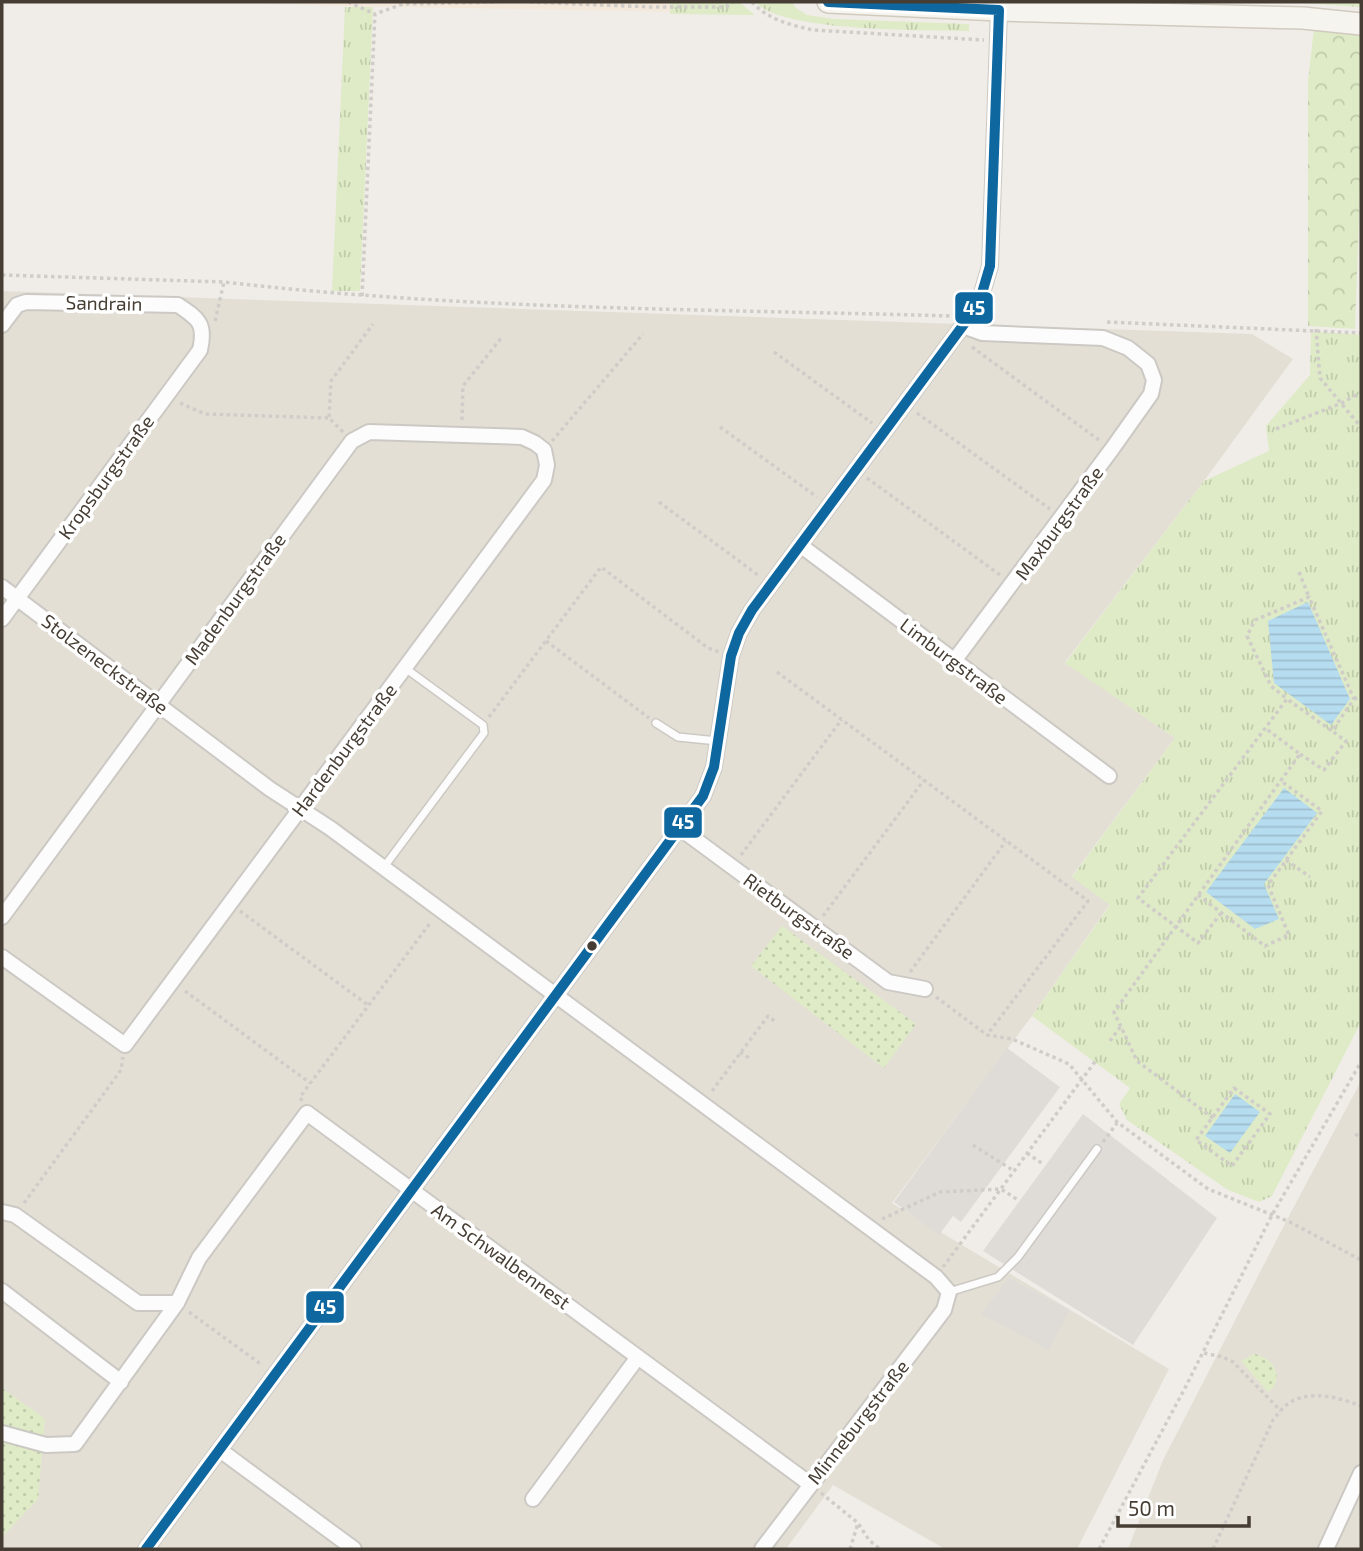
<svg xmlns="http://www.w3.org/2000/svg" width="1363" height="1551" font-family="'Exo 2',sans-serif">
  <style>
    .residential { fill: #e4dfd5 }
    .commercial { fill: #f4e8da }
    .grass { fill: url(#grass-tufts) }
    .forest { fill: url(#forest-crowns) }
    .park { fill: url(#park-dots) }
    .parking { fill: #dfdcd8 }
    .water { fill: url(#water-rules) }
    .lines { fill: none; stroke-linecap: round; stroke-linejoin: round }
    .lane-casing { stroke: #ccc9c4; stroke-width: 10 }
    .street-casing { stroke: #ccc9c4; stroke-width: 18 }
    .secondary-casing { stroke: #d0cabf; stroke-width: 24 }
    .path { stroke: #d0cdc9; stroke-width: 3.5; stroke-dasharray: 3.5 3.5; stroke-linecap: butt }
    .lane { stroke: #fdfcfc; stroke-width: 7 }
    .street { stroke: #fdfcfc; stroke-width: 14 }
    .secondary { stroke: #f6f4ee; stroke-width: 21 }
    .bus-1-casing { stroke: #fff; stroke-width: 16 }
    .bus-1 { stroke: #0e679f; stroke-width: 10 }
    .bus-dot { fill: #463e34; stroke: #fff; stroke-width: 2.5 }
    .labels { text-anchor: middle; stroke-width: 7; stroke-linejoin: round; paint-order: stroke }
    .street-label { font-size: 19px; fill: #463e34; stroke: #fff }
    .line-badge { stroke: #fff; stroke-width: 2.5 }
    .badge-label { font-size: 19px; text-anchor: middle; font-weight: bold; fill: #fff }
  </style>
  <defs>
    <pattern id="grass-tufts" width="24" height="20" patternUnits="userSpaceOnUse" patternTransform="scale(1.75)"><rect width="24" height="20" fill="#deebc6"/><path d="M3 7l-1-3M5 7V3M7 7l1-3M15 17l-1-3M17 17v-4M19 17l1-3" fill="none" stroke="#c0cbab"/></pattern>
    <pattern id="forest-crowns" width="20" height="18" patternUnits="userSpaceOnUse" patternTransform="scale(1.75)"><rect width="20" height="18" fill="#deebc6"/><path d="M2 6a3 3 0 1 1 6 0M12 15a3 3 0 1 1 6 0" fill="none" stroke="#c0cbab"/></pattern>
    <pattern id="park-dots" width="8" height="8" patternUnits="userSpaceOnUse" patternTransform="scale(1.75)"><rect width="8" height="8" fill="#deebc6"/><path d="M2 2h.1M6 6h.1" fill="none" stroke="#c0cbab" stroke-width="1.8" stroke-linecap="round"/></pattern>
    <pattern id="water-rules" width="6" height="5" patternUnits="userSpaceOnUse" patternTransform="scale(1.75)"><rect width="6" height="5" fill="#b6dcf0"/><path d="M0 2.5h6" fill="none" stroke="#9ebece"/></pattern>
  </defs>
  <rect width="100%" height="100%" fill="#f0ede8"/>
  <path class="residential" d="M2,291L1252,334L1293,359L1204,481L1065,662L1175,738L1072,876L1110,904L1032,1016L892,1203L1169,1369L1077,1549H945L833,1485L786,1549H2Z
    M1361,1081V1549H1128L1163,1460L1291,1212Z"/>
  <path class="commercial" d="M232,2H686V12L343,6Z"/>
  <path class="grass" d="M670,2H739L755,15L670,14Z
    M756,2H792L796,8L807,15L834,19L969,24V31C928,30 779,32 756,2Z
    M1288,2H1361V7Z
    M345,7H373L360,291H332Z
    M1322,332L1361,335V1022L1272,1196L1259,1202L1228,1190L1127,1120L1119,1104L1130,1088L1032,1016L1110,905L1072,877L1175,738L1065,663L1204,481L1269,451L1266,426L1310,375L1311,333Z"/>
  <path class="forest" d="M1314,28L1361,30V163L1355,329L1308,326V81Z"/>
  <path class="park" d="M782,926L916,1024L884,1068L751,966Z
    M1254,1354C1272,1356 1287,1379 1268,1392L1241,1361Z
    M2,1388L45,1419L38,1499L2,1537Z"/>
  <path class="parking" d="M1007,1048L1060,1087L961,1222L953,1216L939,1235L894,1202Z
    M1083,1114L1217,1218L1133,1345L983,1251Z
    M1009,1278L1070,1310L1049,1350L981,1314Z"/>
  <path class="water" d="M1308,602L1350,699L1331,725L1274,683L1268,621Z
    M1284,788L1317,813L1264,884L1279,919L1255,929L1206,892Z
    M1235,1094L1260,1112L1230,1153L1205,1136Z"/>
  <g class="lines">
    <g class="lane-casing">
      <path id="lane" d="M656,723L678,737L718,741
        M384,867L484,733L483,725L405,668
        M949,1292L998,1277L1018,1257L1097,1149"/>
    </g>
    <g class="street-casing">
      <path id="street" d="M2,325L17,305L26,302L178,305C199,319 206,324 200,350L2,619
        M800,545L1109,776
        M2,587L270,789L330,828L936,1277L949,1292L944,1310L762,1549
        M954,661L1112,449L1151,394L1154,380L1148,364L1128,348L1103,338L982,333L963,326
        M681,829L888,982L925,989
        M2,917L352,441L369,432L522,437L535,443L544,450L547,465L544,480L125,1045L2,957
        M2,1212L15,1215L138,1303H177
        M2,1291L121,1382
        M2,1433L46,1445L75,1444L177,1303L199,1258L307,1113L810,1484
        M220,1450L354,1549
        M533,1499L638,1357
        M146,1549L703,796L714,767L731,656L739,633L752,610L970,316L982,293L990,266L999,10
        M1326,1549L1361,1473"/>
    </g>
    <g class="secondary-casing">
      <path id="secondary" d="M828,2L999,10L1303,18L1361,24"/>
    </g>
    <path class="path" d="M348,2L375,14
      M530,2L651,7H726L733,2
      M752,2C767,19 790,25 813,30L984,40
      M2,275L224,282
      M362,296L375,14L403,4L498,2
      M215,321L224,282C466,310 709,309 952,316
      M1107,322L1361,333
      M1316,329L1320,378L1361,427
      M972,347L1099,440
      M774,352L872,423
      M180,403L205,414L329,418
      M917,413L1050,509
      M462,420L463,386L502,337
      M720,427L817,497
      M1276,429L1342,403L1361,392
      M343,432L329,418L331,381L373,324
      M552,441L643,334
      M867,478L1000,575
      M659,502L758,575
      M1299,572L1309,597
      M546,641L649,718
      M777,672L1088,901L987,1035
      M1354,699L1361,696
      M489,717L601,567L708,648L719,652
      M1300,754L1324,770L1346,741L1332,731
      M741,855L842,719
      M1286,860L1310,877
      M1198,895L1265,946L1289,935L1268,885L1322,811L1281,781
      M240,911L368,1005
      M1221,913L1198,943L1138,898L1287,699L1271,686L1247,636L1255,620L1309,597L1354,699L1332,731L1287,699
      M823,916L924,780
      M910,972L1006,841
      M185,991L310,1083
      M936,997L987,1035L1012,1039L1069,1064L1117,1122L1208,1189L1290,1222L1361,1260
      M1110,1041L1121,1026
      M740,1052L749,1058
      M1234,1088L1270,1114L1232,1166L1196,1140Z
      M712,1091L768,1016L776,1022
      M302,1101L300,1097L431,922
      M1213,1118L1137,1061L1114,1012L1300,754L1265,728
      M1355,1134L1361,1137
      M1103,1142L1117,1123
      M973,1145L1014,1171
      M1027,1153L1043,1164
      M24,1203L121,1070L123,1057
      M882,1219L940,1192L1001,1189L1018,1200
      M943,1267L1097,1059
      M189,1312L262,1365
      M1204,1353L1223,1357L1233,1362L1281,1411
      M821,1493L858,1523L869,1540L880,1549
      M850,1549L858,1523
      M1099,1549L1185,1388L1272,1215L1361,1062
      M1213,1549L1273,1420C1278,1414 1283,1407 1289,1403C1311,1389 1340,1398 1361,1406"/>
    <use href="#lane" class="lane"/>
    <use href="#street" class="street"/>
    <use href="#secondary" class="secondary"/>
    <g class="bus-1-casing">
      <path id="bus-1" d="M828,2L999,10
        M146,1549L703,796L714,767L731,656L739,633L752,610L970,316L982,293L990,266L999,10"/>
    </g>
    <use href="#bus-1" class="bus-1"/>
  </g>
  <circle class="bus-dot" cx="592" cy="946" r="6"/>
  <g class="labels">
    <g class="street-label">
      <text transform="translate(104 303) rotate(1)" y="7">Sandrain</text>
      <text transform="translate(106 477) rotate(-54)" y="7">Kropsburgstraße</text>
      <text transform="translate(1059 523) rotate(-54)" y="7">Maxburgstraße</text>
      <text transform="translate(235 599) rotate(-54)" y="7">Madenburgstraße</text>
      <text transform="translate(954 661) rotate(37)" y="7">Limburgstraße</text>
      <text transform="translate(105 664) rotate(37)" y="7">Stolzeneckstraße</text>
      <text transform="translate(344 750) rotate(-53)" y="7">Hardenburgstraße</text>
      <text transform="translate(799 916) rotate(36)" y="7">Rietburgstraße</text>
      <text transform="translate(501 1256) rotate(36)" y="7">Am Schwalbennest</text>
      <text transform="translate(858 1422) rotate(-52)" y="7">Minneburgstraße</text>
    </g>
  </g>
  <g class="line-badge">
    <rect x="954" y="291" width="40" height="34" rx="7" fill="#0e679f"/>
    <rect x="663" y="806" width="40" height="33" rx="7" fill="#0e679f"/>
    <rect x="305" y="1290" width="40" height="34" rx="7" fill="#0e679f"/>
  </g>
  <g class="badge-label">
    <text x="974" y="315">45</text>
    <text x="683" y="829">45</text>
    <text x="325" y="1314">45</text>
  </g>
  <rect width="1363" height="1551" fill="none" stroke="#463e34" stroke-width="7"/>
  <path d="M1118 1516v10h131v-10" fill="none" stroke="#463e34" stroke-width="3.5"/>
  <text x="1128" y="1516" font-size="21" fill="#463e34" stroke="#ffffff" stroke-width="5" paint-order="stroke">50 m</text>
</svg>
